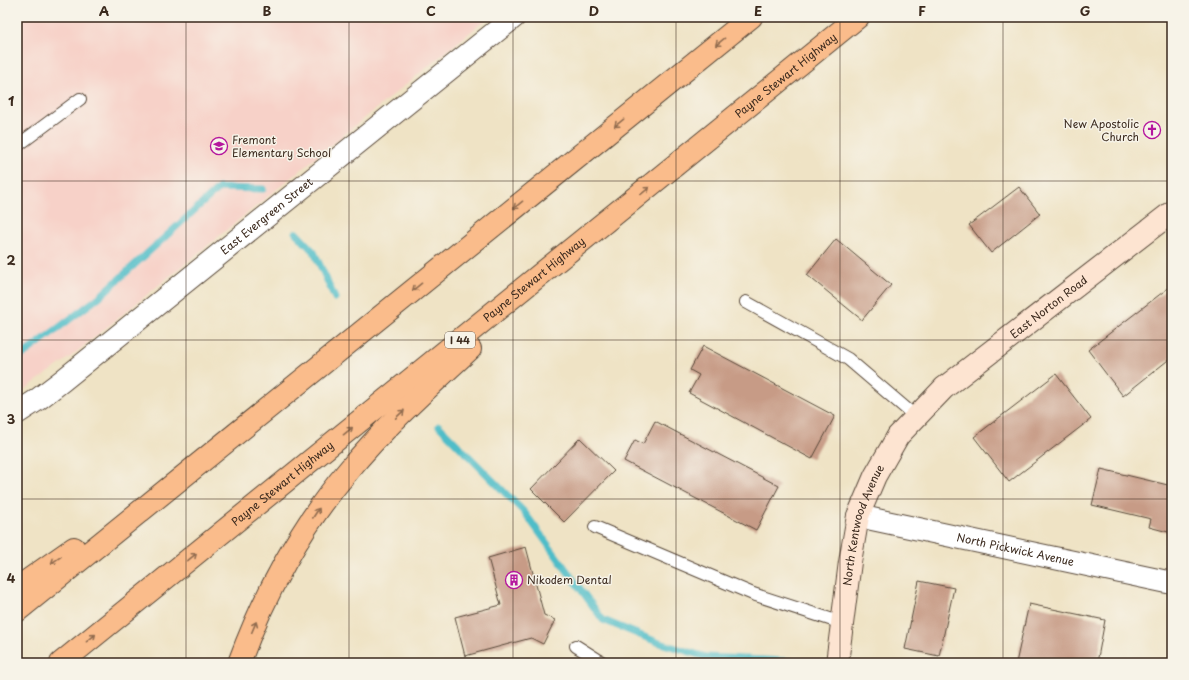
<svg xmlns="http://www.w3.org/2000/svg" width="1189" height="680" font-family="'Playpen Sans',sans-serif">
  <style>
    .built { fill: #f7d1c8 }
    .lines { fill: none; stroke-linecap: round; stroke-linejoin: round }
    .stream { stroke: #4fbdc8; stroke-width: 7 }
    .building { fill: #c79b86 }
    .service-casing { stroke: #564637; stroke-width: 14 }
    .minor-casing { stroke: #564637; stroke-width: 24 }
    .secondary-casing { stroke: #564637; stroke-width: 24 }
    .motorway-casing { stroke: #564637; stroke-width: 24 }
    .service { stroke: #fff; stroke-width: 12 }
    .minor { stroke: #fff; stroke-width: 22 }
    .secondary { stroke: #fde4d1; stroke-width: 22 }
    .motorway { stroke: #fabc8b; stroke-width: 22 }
    .oneway { stroke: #916c4f }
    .grid { fill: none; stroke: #3b2a1e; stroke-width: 1; stroke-opacity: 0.55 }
    .labels { text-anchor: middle; stroke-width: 3; stroke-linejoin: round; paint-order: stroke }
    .shield { fill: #f7f3e8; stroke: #73665b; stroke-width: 1 }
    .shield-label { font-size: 10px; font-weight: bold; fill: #3b2a1e }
    .street-label { font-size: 11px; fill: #3b2a1e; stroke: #f7f3e8 }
    .poi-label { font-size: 11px; fill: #3b2a1e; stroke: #f7f3e8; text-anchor: start }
    .neatline { fill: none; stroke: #3b2a1e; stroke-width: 1.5 }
    .grid-label { font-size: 13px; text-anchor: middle; font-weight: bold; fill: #3b2a1e }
  </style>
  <rect width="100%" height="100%" fill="#f7f3e8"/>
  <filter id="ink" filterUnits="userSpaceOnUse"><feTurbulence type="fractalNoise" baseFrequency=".025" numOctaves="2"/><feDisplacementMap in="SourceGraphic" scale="8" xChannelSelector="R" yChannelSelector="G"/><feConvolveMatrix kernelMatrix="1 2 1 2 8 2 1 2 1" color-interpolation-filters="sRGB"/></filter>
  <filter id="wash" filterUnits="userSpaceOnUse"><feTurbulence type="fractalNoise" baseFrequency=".012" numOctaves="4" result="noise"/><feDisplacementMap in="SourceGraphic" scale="16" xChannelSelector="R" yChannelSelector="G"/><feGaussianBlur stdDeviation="0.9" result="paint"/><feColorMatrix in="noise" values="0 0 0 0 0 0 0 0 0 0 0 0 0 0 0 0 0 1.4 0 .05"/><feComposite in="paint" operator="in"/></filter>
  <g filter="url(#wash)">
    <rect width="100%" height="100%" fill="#efe3c5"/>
    <path class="built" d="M17,17H489L69,358L17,395Z"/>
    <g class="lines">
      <path class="stream" d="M296,233L314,252L335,298
        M17,359L98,298L219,188L263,189
        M439,426L525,513L603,620L657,642L706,657L803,662"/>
    </g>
    <g id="blocks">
      <path class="building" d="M1019,187L1040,214L991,253L969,225Z
        M836,239L891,285L862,320L807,275Z
        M1172,285V357L1123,396L1088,350Z
        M703,346L835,416L812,459L689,393L699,375L690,370Z
        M1056,374L1091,419L1009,482L974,437Z
        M655,421L779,486L756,530L624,461L635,440L643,444Z
        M580,438L614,471L564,522L531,489Z
        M1101,469L1172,486V533L1149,527L1151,519L1092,505Z
        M526,547L544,615L555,620L543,644L531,638L465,656L455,617L501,605L488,558Z
        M919,581L954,588L939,656L905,649Z
        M1029,604L1105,620L1097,663H1016Z"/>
    </g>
  </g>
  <g filter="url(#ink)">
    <use href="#blocks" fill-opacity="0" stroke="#564637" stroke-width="1"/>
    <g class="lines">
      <g class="service-casing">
        <path id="service" d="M17,146L80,99
          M746,302L848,359L916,417
          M595,527L753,594L842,623
          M576,646L603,663"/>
      </g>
      <g class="minor-casing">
        <g id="minor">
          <path id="s1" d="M17,413L37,400L62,381L514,17"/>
          <path id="s2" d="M858,516L1172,583"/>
        </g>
      </g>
      <g class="secondary-casing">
        <g id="secondary">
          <path id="s3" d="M837,663L850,562L858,516L875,476L898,436L944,388L1172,212"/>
        </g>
      </g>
      <g class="motorway-casing">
        <g id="motorway">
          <path d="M17,588L74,548"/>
          <path d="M17,611L751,17"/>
          <path id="s4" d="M61,663L858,17"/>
          <path d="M239,663C264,595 301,526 348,471C385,426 428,388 470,349"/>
        </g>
      </g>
      <use href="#service" class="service"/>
      <use href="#minor" class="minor"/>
      <use href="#secondary" class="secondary"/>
      <use href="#motorway" class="motorway"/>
    </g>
    <defs><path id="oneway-shaft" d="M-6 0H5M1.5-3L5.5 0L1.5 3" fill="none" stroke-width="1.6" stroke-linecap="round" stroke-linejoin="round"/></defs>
    <g class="oneway">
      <use href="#oneway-shaft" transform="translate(720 42) rotate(141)"/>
      <use href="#oneway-shaft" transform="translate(619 123) rotate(141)"/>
      <use href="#oneway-shaft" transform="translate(645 191) rotate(-39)"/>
      <use href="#oneway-shaft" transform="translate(518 205) rotate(141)"/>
      <use href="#oneway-shaft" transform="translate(417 287) rotate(141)"/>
      <use href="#oneway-shaft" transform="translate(400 414) rotate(-43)"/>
      <use href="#oneway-shaft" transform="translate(348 431) rotate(-39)"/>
      <use href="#oneway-shaft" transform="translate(316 513) rotate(-57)"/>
      <use href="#oneway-shaft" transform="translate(192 557) rotate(-39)"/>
      <use href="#oneway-shaft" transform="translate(56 560) rotate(145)"/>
      <use href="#oneway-shaft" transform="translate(254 627) rotate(-67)"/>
      <use href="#oneway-shaft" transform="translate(91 638) rotate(-39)"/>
    </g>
  </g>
  <path class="grid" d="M186,17V663M349,17V663M513,17V663M676,17V663M840,17V663M1003,17V663M17,181H1172M17,340H1172M17,499H1172"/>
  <defs>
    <g id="church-ring" transform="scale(0.9)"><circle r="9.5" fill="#f7f3e8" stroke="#b5179e" stroke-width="1.5"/><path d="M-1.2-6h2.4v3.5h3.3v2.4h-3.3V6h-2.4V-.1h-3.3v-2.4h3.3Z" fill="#b5179e"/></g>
    <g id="school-ring" transform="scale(0.9)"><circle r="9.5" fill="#f7f3e8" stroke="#b5179e" stroke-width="1.5"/><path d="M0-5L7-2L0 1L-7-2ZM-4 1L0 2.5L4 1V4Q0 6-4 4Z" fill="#b5179e"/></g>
    <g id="building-ring" transform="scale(0.9)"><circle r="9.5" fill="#f7f3e8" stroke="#b5179e" stroke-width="1.5"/><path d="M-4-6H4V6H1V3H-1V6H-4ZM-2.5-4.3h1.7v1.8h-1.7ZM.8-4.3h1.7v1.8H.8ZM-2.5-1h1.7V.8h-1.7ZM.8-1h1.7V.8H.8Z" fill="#b5179e"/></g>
  </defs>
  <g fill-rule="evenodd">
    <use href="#church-ring" x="1152" y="130"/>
    <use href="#school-ring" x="219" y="146"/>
    <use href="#building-ring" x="514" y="580"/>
  </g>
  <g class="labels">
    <rect class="shield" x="445" y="332" width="30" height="16" rx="3"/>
    <g class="shield-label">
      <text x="460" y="344">I 44</text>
    </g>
    <g class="street-label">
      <text dy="4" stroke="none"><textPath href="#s4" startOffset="933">Payne Stewart Highway</textPath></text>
      <text dy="4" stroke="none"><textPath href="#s1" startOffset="318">East Evergreen Street</textPath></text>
      <text dy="4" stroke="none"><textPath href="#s4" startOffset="609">Payne Stewart Highway</textPath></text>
      <text dy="4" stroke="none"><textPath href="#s3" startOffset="437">East Norton Road</textPath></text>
      <text dy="4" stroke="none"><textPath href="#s4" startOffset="285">Payne Stewart Highway</textPath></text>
      <text dy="4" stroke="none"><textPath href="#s3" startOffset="141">North Kentwood Avenue</textPath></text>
      <text dy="4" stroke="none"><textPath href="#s2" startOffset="161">North Pickwick Avenue</textPath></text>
    </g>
    <g class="poi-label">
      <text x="1139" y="128" text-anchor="end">New Apostolic<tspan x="1139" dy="13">Church</tspan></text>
      <text x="232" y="144">Fremont<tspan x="232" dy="13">Elementary School</tspan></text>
      <text x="527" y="584">Nikodem Dental</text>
    </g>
  </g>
  <rect width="1189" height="680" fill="none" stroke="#f7f3e8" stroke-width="44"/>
  <rect x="22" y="22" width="1145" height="636" class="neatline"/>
  <g class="grid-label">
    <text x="104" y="16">A</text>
    <text x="267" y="16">B</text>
    <text x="431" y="16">C</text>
    <text x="594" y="16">D</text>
    <text x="758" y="16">E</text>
    <text x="922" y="16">F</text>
    <text x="1085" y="16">G</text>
    <text x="11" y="106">1</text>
    <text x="11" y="265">2</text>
    <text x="11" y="424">3</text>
    <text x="11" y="583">4</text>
  </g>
</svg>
